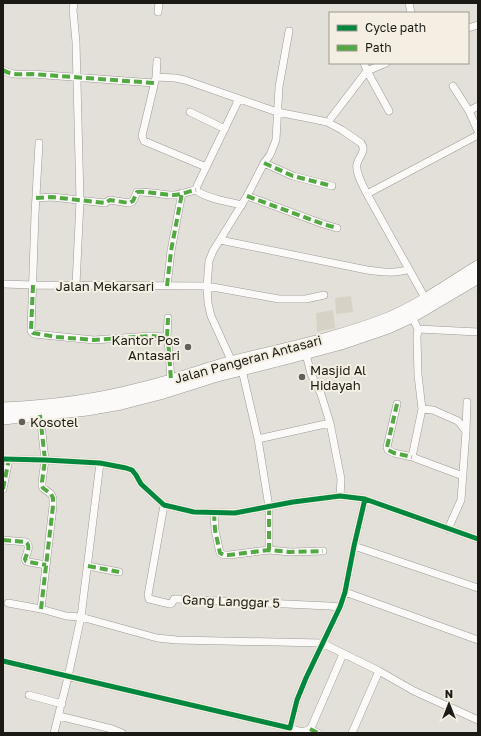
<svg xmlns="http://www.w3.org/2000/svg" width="481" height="736" font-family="'Golos Text',sans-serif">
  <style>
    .built { fill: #d7d2c6 }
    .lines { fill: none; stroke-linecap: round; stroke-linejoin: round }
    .street-casing { stroke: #9c9a95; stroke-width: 8 }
    .primary-casing { stroke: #9c9a95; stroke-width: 12 }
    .street { stroke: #fbfaf9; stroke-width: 7 }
    .primary { stroke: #fbfaf9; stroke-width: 11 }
    .quiet { stroke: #52a942; stroke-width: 4; stroke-dasharray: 8 4; stroke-linecap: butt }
    .cycleway-casing { stroke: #f4efe2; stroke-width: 8 }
    .cycleway { stroke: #00873e; stroke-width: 5 }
    .poi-dot { fill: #615f5a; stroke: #f4efe2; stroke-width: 1.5 }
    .labels { text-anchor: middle; stroke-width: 4; stroke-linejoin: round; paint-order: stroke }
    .street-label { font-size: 13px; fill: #1b1a15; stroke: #f4efe2 }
    .poi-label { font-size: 13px; fill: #1b1a15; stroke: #f4efe2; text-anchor: start }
  </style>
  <rect width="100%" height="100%" fill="#e2e0d9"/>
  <path class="built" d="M351,296L353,312L336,314L335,298Z
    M333,310L335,328L317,332L316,313Z"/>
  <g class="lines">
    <g class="street-casing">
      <path id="street" d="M74,3L73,10L76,42L80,201L76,285
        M409,3L411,13
        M158,12L159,3
        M468,28L478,25
        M157,61L156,77L142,136L144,141L206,167
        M364,63L367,71L389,111
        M3,70C12,76 22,74 32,74L154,83
        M156,77L175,78L185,80L277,112L313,119L327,122L342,130L361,143C367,151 359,156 357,164C355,172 363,186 367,194L425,298
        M453,86L469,111L478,131
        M239,99L197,186L196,190C204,198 230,202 242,205
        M469,111L478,106
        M190,112L225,129
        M331,118L367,71L386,63
        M39,143L35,214L31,331L34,334L94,340L150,336L165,337L168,339L171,380
        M264,163L293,176L332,186
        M367,194L478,135
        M247,196L323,224L337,228
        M36,198L52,197L105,203L110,200L129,203L133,201L137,192C149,191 162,195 174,195C181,195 189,191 196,190
        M220,240L367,270C381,272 396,274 409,269
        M3,284L33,285L207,286L209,261L213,251L247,196L264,163L270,155L276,140L279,87L289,31
        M167,286L171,251L182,193
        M412,317L418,329L417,337L418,375L422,409L412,457L463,476
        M418,329L478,332
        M167,337L168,318
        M306,354L311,374L321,394L330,423L341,479L340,496
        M232,362L211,316L208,303L207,286L279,299H306L324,295
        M242,370L258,439L269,507V550
        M397,404L387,447L388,450L394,453L412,457
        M422,409L433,410L458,421L466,431
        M40,415L45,460L42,482V486L43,488L51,494L53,498V506L41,609
        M258,439L330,423
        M3,459L45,460L100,463L126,468L132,470L136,475L141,484L164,505L194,512L235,513L293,502L340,496L365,499L478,539
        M3,489L9,459
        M164,505L148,595L149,599L170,604L172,603L174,599H177L329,606L340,607
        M214,513L215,530L220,553L224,555H229L269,550L290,552L323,551
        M448,529L461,500L466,431L467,402
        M3,540L26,542C31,546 27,553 25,559L26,561L29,562L46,565
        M354,546L478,588
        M88,566L119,572
        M345,592L478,640
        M8,603L41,609L66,616L81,617L157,638L177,640L322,643L379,671L414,691L478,720
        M3,661L290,728L297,700L306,678L340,607L345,592L354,546L365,499
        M29,695L62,704
        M59,716L112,729L122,733
        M290,728C298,731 304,734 311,728L343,654
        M310,729L318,733
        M54,733L68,677L81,617L100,463
        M352,733L379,671"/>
    </g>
    <g class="primary-casing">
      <path id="primary" d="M3,408C49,406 96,400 141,388C167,382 193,373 219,365C275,350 332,340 386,319C418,306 448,284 478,266
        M3,419L87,410L121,404L160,394L217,376L293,357L341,344L388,328L412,317L478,278"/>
    </g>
    <use href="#street" class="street"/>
    <use href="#primary" class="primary"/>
    <path class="quiet" d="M3,70C12,76 22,74 32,74L154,83
      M264,163L293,176L332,186
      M247,196L323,224L337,228
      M36,198L52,197L105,203L110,200L129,203L133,201L137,192C149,191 162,195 174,195C181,195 189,191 196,190
      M33,285L31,330L33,333L57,337L94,340L150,336L165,337L168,339L171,380
      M167,286L171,251L182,193
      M167,337L168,318
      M397,404L387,447L388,450L394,453L412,457
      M40,415L45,460L42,482V486L43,488L51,494L53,498V506L41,609
      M3,489L9,459
      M269,507V550
      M214,513L215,530L220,553L224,555H229L269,550L290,552L323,551
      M3,540L26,542C31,546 27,553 25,559L26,561L29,562L46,565
      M88,566L119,572
      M310,729L318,733"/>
    <g class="cycleway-casing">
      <path id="cycleway" d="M3,459L45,460L100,463L126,468L132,470L136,475L141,484L164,505L194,512L235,513L293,502L340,496L365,499L478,539
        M3,661L290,728L297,700L306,678L340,607L345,592L354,546L365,499"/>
    </g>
    <use href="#cycleway" class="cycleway"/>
  </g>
  <g class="poi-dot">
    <circle cx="188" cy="347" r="4"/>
    <circle cx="302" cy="377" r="4"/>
    <circle cx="22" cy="422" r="4"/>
  </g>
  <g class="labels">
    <g class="street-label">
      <text x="105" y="291">Jalan Mekarsari</text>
      <text transform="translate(248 359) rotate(-15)" y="5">Jalan Pangeran Antasari</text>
      <text transform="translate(231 601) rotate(2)" y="5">Gang Langgar 5</text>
    </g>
    <g class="poi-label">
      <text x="180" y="345" text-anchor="end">Kantor Pos<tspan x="180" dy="15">Antasari</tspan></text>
      <text x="310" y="375">Masjid Al<tspan x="310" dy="15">Hidayah</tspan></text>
      <text x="30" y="427">Kosotel</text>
    </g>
  </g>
  <rect width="481" height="736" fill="none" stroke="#1b1a15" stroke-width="8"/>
  <rect x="329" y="12" width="140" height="52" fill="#f4efe2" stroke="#9d9a90"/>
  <rect x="337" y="25" width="20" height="6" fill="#00873e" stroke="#9d9a90"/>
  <text x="365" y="32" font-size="12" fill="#1b1a15">Cycle path</text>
  <rect x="337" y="45" width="20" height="6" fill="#52a942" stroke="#9d9a90"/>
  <text x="365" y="52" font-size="12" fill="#1b1a15">Path</text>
  <g transform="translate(449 704)" stroke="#f4efe2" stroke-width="3" paint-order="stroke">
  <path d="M0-3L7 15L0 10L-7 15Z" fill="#1b1a15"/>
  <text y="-6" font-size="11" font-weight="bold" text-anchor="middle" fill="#1b1a15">N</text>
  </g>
</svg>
